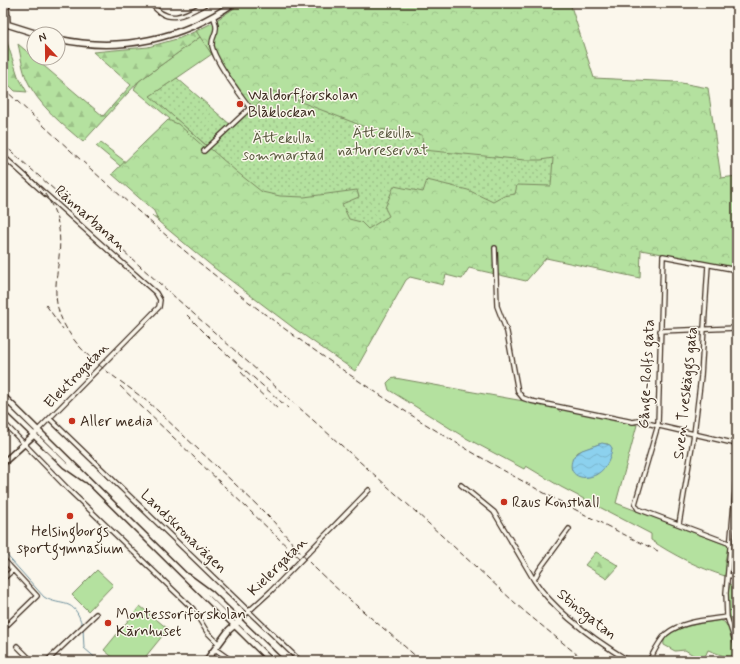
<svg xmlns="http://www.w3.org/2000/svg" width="740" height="664" font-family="Mynerve,sans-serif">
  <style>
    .grass { fill: #b4e19f; stroke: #78865e; fill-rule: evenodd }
    .forest { fill: url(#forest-firs); stroke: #78865e }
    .park { fill: url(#park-crowns); stroke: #78865e }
    .garden { fill: url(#garden-dots); stroke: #78865e }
    .water { fill: url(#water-waves); stroke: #6c8e9b }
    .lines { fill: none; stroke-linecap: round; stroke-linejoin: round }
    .stream { stroke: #6c8e9b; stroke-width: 1 }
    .street-casing { stroke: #3b2a1e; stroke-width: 6 }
    .secondary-casing { stroke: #3b2a1e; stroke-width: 8 }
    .street { stroke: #fbf7ec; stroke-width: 3.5 }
    .secondary { stroke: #fbf7ec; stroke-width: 5 }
    .rail { stroke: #3b2a1e; stroke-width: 1; stroke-dasharray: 6 3; stroke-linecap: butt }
    .poi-dot { fill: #c8321e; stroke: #fbf7ec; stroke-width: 1.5 }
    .labels { text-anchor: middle; stroke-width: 3; stroke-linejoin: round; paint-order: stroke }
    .poi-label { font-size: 15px; fill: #3b2a1e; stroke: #fbf7ec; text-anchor: start }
    .park-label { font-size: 15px; fill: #59583e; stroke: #fbf7ec }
    .street-label { font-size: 15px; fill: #3b2a1e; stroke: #fbf7ec }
  </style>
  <defs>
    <pattern id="forest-firs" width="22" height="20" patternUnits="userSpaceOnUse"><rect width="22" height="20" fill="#b4e19f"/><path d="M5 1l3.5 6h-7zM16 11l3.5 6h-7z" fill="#9cc188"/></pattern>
    <pattern id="park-crowns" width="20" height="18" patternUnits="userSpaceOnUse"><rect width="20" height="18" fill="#b4e19f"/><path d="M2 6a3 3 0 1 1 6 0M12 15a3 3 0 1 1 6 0" fill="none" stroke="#9cc188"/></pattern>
    <pattern id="garden-dots" width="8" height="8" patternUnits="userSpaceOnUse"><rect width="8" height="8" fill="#b4e19f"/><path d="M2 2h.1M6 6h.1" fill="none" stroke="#9cc188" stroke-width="1.8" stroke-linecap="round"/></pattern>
    <pattern id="water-waves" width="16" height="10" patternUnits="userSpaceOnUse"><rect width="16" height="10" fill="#8cd1ee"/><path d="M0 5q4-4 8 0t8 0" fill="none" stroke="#7ab4cc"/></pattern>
  </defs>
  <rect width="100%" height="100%" fill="#fbf7ec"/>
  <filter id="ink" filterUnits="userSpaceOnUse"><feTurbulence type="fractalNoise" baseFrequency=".025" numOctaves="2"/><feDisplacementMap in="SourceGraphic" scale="8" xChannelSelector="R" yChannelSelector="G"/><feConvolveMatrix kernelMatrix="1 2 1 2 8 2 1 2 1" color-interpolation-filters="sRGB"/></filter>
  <g filter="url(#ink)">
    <path class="grass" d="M211,29L210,49L212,54L151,96L209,148L241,287L152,216L159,218L154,194L96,146L101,143L148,179L143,144L170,119L134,89L139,81Z
      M395,378L557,407L560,412L564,408L637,425L616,503L727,545L728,548L725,561L727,564L725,576C699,568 673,555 651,540V534L561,487L526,466L524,469L464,437L389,390L387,383L391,379ZM599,444H608L612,448L606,465L596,475L572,460L578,452Z
      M97,570L113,585L88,611L72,595Z
      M737,580V642C733,629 718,585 737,580Z
      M140,606L168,629L142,661H117L104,650Z
      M715,621C719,620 722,620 725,623C731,629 737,653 737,661L708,650L703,661L685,650L675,651L664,645C660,628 704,623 715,621Z"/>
    <path class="forest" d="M212,24L211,29L139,81L83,142C63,125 38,105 27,80C22,69 21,56 18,44L103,116L131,85L93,52L148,47L180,38Z
      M3,30L18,76L27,92L15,91L3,79Z
      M596,552L619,566L607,579L585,565Z"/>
    <path class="park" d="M242,3H515C536,11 549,3 570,3L594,78L676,82L708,88L721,178L737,176V268L641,250L640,278L546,258L526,281L469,268L462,279L446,275L443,285L410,277L406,280L355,371L295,329L213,267L159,222L154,211L112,174L168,120L178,124L205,148L248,108L196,31L212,23Z"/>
    <path class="garden" d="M177,78L232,126L273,91L365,127L422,135L423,150L525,160H541L553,158L551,186L517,185L515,194L504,196L493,202L468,190L427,180L423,192L394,186L385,208L389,216L368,229L361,222L349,219L342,204L359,197L357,190L304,197L280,196L262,192L237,172L150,96Z"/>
    <path class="water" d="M602,443L610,445L612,448C608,488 559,484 574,456L582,450Z"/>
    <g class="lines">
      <path class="stream" d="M3,551L44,597C62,608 74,596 82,625
        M83,628L84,648L99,661"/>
      <g class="street-casing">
        <path id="street" d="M151,3C168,27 187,14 207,3
          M204,151L250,108C240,94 215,62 212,46C211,33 221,34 213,16
          M3,156L156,293L160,300L159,307L38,430
          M495,248L497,306L507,332L518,392L523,398L531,401L633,422L638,421L737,444
          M660,331L737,328
          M50,419L300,661
          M3,422L67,488L193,609L207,632L219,644
          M737,470L726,593L727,617L737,647
          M461,485L494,512L534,580
          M679,524L694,434L701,376L708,265
          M569,529L539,570L534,580C554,611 598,642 629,661
          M731,544L638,509L635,504L658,425L663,256L737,270
          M3,559L37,596L5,627
          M728,575L737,577
          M3,579L13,570
          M238,621L271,591L369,490
          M17,646L32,661
          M215,649L232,661
          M47,661L96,614
          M649,661C654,652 659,641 666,634C681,621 708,620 727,617"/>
      </g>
      <g class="secondary-casing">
        <path id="secondary" d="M6,3L7,24
          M3,23L38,34
          M58,39C120,53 182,39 234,3
          M3,396L271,661
          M3,405L65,465L85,479
          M3,463L35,434
          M188,577L211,594L280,661
          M206,661L229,630L237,623"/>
      </g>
      <use href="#street" class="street"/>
      <use href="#secondary" class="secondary"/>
      <path class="rail" d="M3,88C71,151 139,215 212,273C349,383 499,475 658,551
        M3,144L405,502L524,611L585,661
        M27,173C43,188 56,207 59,229C64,271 42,295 72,337C94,368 132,386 159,412C195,447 233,481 269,517C286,534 300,554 317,570C350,602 387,630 421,661
        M46,305L63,329
        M187,315L220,348L288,408
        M241,372L256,389L278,409
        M120,386L300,559"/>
    </g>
  </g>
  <g class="poi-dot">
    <circle cx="240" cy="104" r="4"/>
    <circle cx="72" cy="421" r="4"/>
    <circle cx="504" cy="502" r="4"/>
    <circle cx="70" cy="516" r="4"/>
    <circle cx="108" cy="623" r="4"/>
  </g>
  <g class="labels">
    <g class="poi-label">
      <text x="248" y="100">Waldorfförskolan<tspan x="248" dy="17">Blåklockan</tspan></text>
      <text x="80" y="426">Aller media</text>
      <text x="512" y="507">Raus Konsthall</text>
      <text x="70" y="536" text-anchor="middle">Helsingborgs<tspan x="70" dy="17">sportgymnasium</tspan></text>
      <text x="116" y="619">Montessoriförskolan<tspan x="116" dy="17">Kärnhuset</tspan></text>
    </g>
    <g class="park-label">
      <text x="383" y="138">Ättekulla<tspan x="383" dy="17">naturreservat</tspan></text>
      <text x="283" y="143">Ättekulla<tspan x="283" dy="17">sommarstad</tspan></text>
    </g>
    <g class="street-label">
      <text transform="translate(91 218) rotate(42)" y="5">Rännarbanan</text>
      <text transform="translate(646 374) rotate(-87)" y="5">Gånge-Rolfs gata</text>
      <text transform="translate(76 375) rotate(-46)" y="5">Elektrogatan</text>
      <text transform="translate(685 393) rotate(-84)" y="5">Sven Tveskäggs gata</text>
      <text transform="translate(184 531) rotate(44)" y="5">Landskronavägen</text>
      <text transform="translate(277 566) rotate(-45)" y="5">Kielergatan</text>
      <text transform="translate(587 614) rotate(39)" y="5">Stinsgatan</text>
    </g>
  </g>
  <rect width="740" height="664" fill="none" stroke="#fbf7ec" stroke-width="16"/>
  <rect x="8" y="8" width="724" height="648" fill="none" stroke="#3b2a1e" stroke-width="1.5" filter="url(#ink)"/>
  <g transform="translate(46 46) rotate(338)"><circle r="19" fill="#fbf7ec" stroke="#aea59a"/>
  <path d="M0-3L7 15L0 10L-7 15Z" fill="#c8321e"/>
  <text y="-6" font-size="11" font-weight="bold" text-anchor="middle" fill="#3b2a1e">N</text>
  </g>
</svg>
